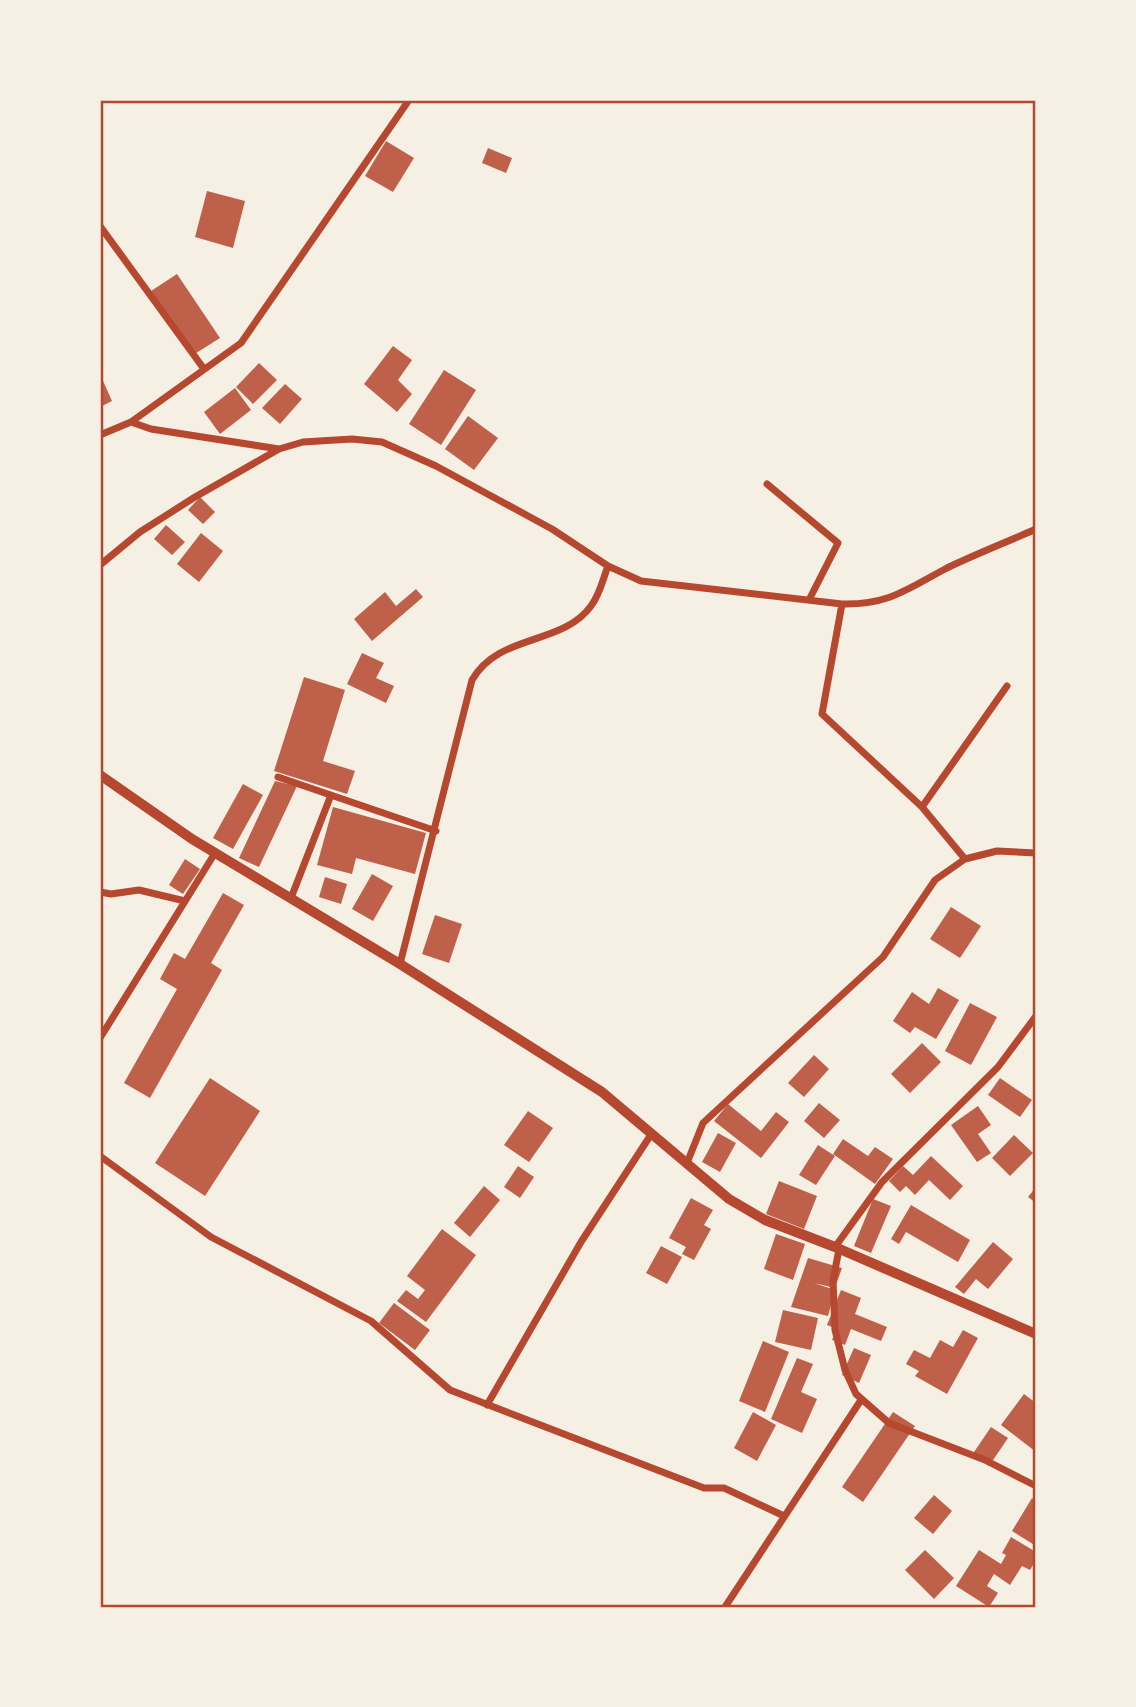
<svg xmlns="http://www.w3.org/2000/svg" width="1136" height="1707" font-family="'Roboto Condensed',sans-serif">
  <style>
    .building { fill: #bf614a }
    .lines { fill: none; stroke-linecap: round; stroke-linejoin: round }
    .minor { stroke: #b5482f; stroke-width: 7 }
    .secondary { stroke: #b5482f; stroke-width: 10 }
    .neatline { fill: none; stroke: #b5482f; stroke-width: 2.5 }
  </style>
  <rect width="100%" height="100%" fill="#f6efe4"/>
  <path class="building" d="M386,141L414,158L393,192L365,176Z
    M488,148L512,158L506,173L482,163Z
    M207,191L245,201L233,248L195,237Z
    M177,274L220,338L193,355L151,291Z
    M393,346L412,360L398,380L412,394L397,412L364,384Z
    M259,363L277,380L253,404L236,387Z
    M444,370L476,390L441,445L409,424Z
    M100,374L112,401L100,407Z
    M285,384L302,399L280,424L262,408Z
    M235,388L251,410L220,434L204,412Z
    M468,416L498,438L474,470L445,449Z
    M200,497L215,512L203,524L188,510Z
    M166,525L185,542L172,555L154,539Z
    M201,533L223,551L199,582L177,564Z
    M416,589L423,597L372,641L354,619L385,592L396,606Z
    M362,653L384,663L376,678L394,686L386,703L347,684Z
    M304,677L345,690L323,761L355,771L347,794L274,771Z
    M275,781L297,786L259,867L239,858Z
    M243,784L263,795L233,849L213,838Z
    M333,807L426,833L415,874L356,858L352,874L317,865Z
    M185,859L200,869L183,894L169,885Z
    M372,874L393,886L373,921L352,909Z
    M325,877L347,884L341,904L319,897Z
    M223,893L244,905L211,963L222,970L150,1098L124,1083L177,989L160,979L174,953L185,959Z
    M951,907L981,926L960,958L930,939Z
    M435,915L462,924L449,963L422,954Z
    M938,988L959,1000L936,1039L915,1027L910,1033L893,1021L912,992L929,1004Z
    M970,1003L997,1017L971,1065L945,1051Z
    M922,1043L941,1062L910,1093L891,1074Z
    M814,1055L829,1069L804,1097L788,1083Z
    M210,1078L260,1111L205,1196L155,1163Z
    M1000,1078L1032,1100L1020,1117L988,1095Z
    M819,1103L840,1120L824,1138L804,1121Z
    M728,1104L761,1131L776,1112L789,1122L761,1158L714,1121Z
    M978,1106L991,1125L978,1134L991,1153L977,1162L951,1125Z
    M528,1111L553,1128L529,1162L504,1145Z
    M718,1133L736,1143L720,1172L702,1162Z
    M1014,1135L1033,1153L1010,1176L992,1158Z
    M843,1139L868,1156L875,1147L893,1159L875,1184L833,1154Z
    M818,1145L835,1156L816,1185L799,1175Z
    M931,1156L963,1186L950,1200L929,1180L915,1195L906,1186L900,1192L889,1181L903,1166L913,1175Z
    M518,1166L534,1177L520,1198L504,1187Z
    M779,1181L817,1196L804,1229L766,1214Z
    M484,1186L500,1200L470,1237L454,1223Z
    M1036,1187V1203L1028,1197Z
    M691,1198L713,1210L704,1225L711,1229L694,1260L682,1254L686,1247L669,1238Z
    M873,1199L891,1206L871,1253L854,1246Z
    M911,1205L970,1240L958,1262L906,1232L899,1244L891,1239Z
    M442,1229L476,1255L426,1322L397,1301L406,1290L418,1299L425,1290L407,1276Z
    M776,1234L805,1244L793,1280L764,1269Z
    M993,1242L1013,1259L988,1289L976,1279L964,1294L955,1287Z
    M661,1246L682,1257L667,1284L646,1273Z
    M808,1258L842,1268L835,1288L814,1283L835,1290L828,1316L791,1307Z
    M841,1290L861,1298L855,1314L887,1327L881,1341L851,1329L845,1345L832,1340L837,1329L827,1325Z
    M394,1303L430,1330L415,1350L379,1323Z
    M783,1310L818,1318L811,1350L775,1342Z
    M963,1330L978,1338L947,1394L915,1376L919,1371L906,1364L914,1350L930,1358L940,1340L953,1347Z
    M763,1341L789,1352L765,1412L739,1401Z
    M854,1348L871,1355L859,1383L842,1375Z
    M797,1358L813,1364L801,1392L817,1399L802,1433L771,1419Z
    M1024,1394L1036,1403V1452L1001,1425Z
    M753,1412L776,1425L757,1461L734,1448Z
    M893,1412L915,1426L863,1502L842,1487Z
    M991,1427L1008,1438L989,1466L972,1455Z
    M934,1495L952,1511L933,1534L914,1518Z
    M1032,1498L1036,1501V1546L1012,1531Z
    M1011,1537L1036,1552V1560L1030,1570L1022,1566L1010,1585L994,1574L987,1586L998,1593L989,1607L956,1586L979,1550L1001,1564L1006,1555L1002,1553Z
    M925,1550L954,1578L934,1599L905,1570Z"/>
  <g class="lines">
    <path class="minor" d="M100,226L204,369
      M131,422L151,429L279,449
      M100,435L131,422L241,343L409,100
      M767,484L838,543L810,598
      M100,565L140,532L195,497L279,449L303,442L352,439L382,442L436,466L552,529L608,566L641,581L842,604C889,605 907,589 947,568C976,554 1007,542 1036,529
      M842,604L822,714L922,807L965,859
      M278,777L436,831
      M922,807L1007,686
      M100,892L111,894L139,890L185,901
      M291,898L331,795
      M400,964L472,680C499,633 562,646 591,606C600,594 603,579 608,566
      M100,1038L215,853
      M100,1156L211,1237L371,1321L450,1390L704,1488H724L784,1516
      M687,1163L703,1123L883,957L935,880L965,859L997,851L1036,853
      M835,1247L882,1182L998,1067L1036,1016
      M839,1249L833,1281L835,1330L845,1370L856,1394L889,1423L985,1460L1036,1486
      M487,1405L581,1242L652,1133
      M725,1607L861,1400"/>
    <path class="secondary" d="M100,775L192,839L400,964L602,1092L729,1199L765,1220L835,1247L1036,1334"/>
  </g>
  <rect width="1136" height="1707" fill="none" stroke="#f6efe4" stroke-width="203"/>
  <rect x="102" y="102" width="932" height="1504" class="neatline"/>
</svg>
